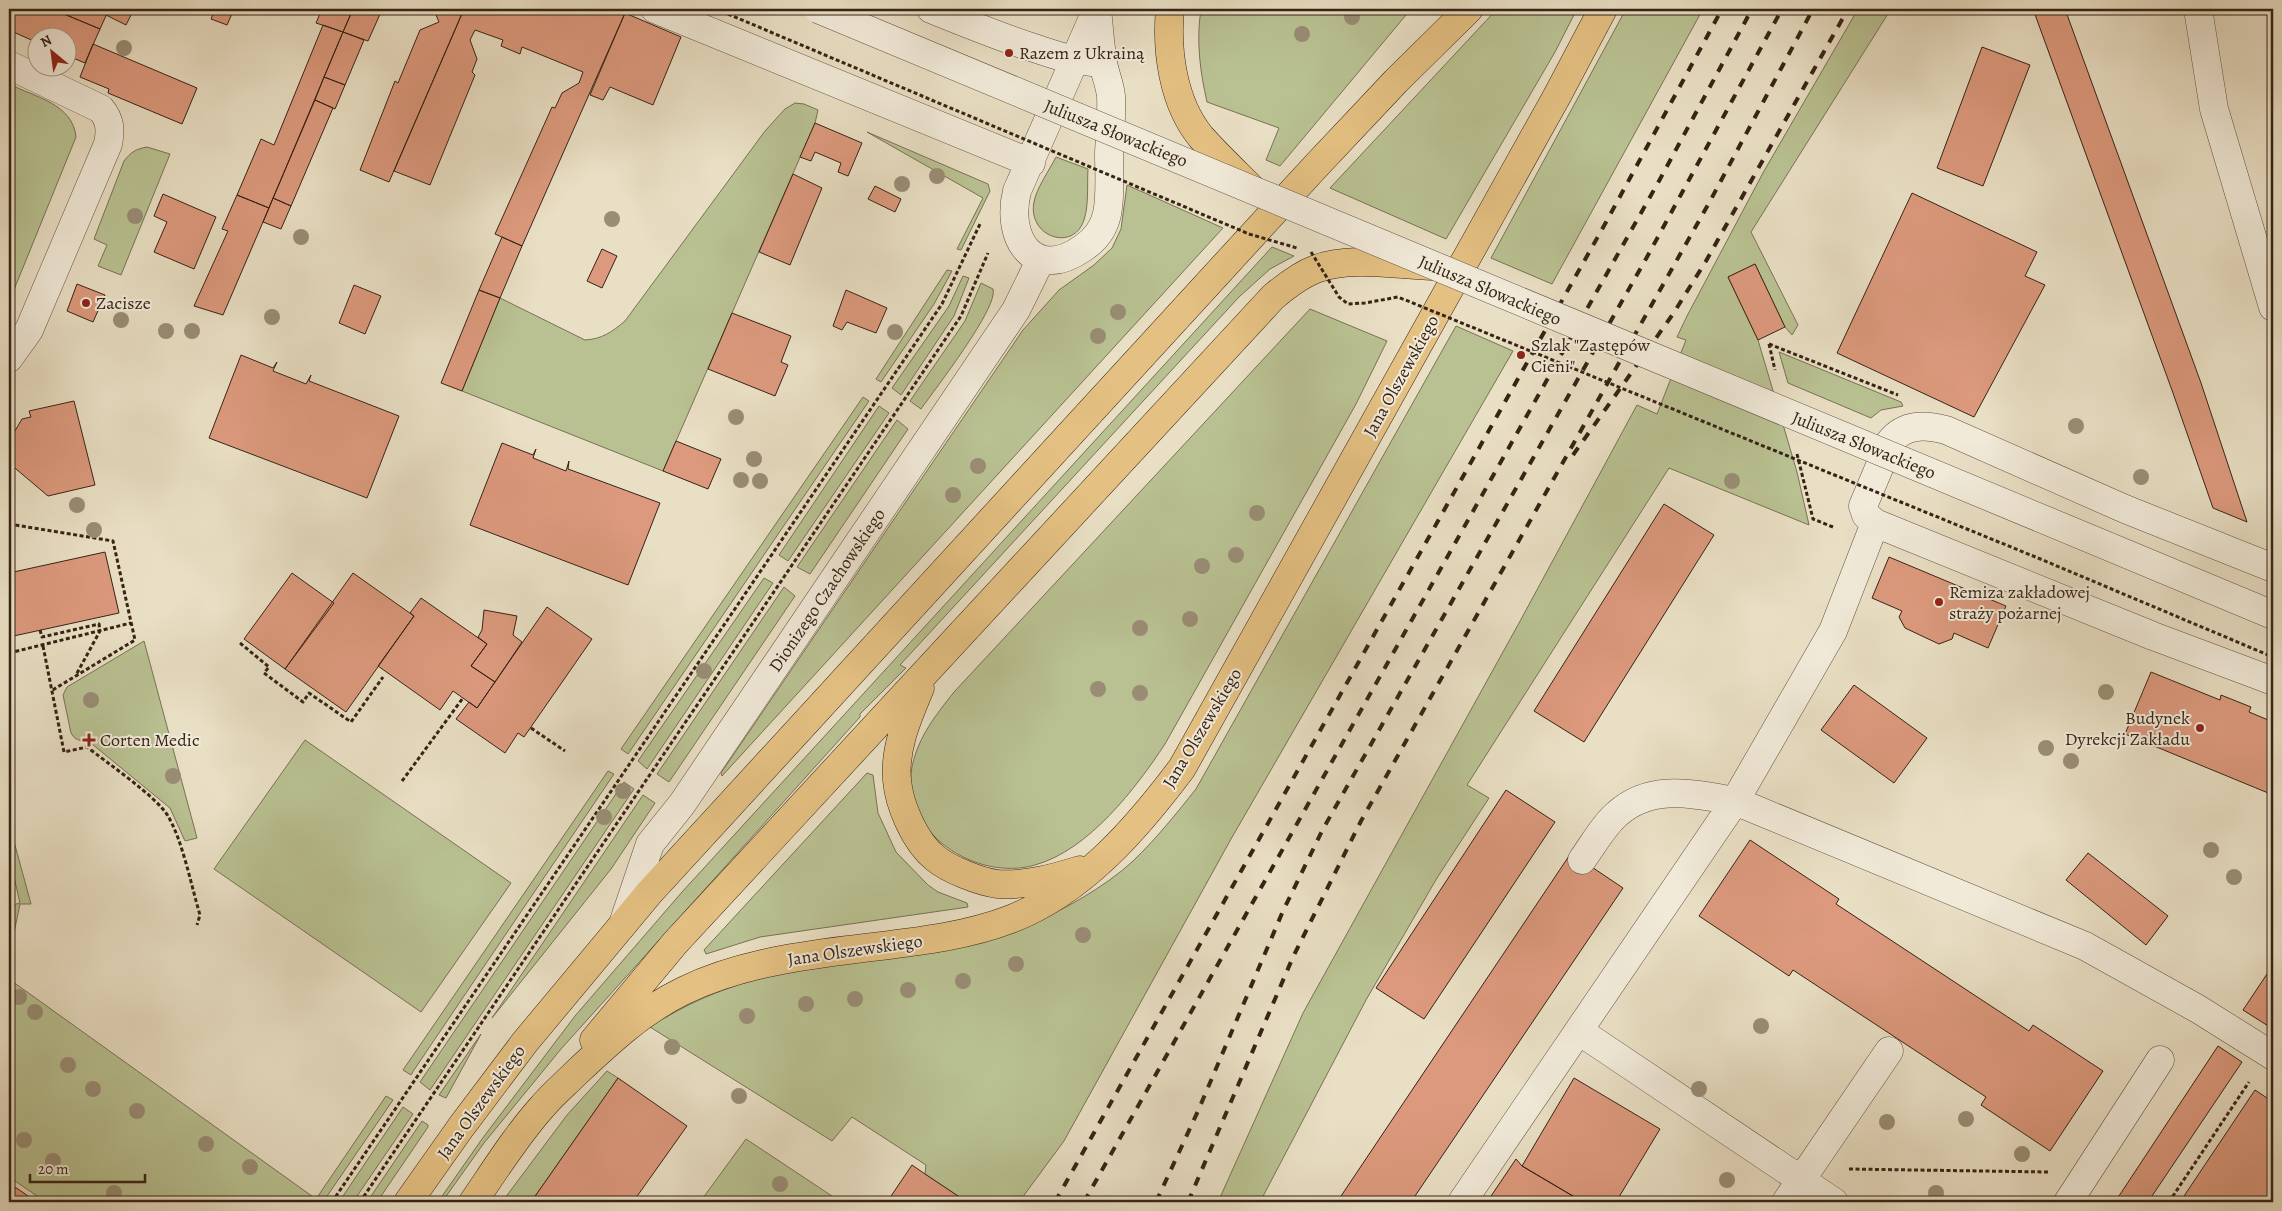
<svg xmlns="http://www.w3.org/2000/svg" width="2282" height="1211" font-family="Alegreya,serif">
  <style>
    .green { fill: #b9c192; stroke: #787254 }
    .building { fill: #dc997d; stroke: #362315 }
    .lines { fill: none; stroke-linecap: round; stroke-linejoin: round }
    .minor-casing { stroke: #635241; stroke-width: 29 }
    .major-casing { stroke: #362315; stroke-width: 29 }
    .path { stroke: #362315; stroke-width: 3; stroke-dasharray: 4 2.5; stroke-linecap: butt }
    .minor { stroke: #f1ead9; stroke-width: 28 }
    .major { stroke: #e4c082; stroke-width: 28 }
    .rail { stroke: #362315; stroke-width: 4; stroke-dasharray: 9 9; stroke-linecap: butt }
    .minor-bridge-casing { stroke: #635241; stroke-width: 29; stroke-linecap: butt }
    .path-bridge { stroke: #362315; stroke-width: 3; stroke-dasharray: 4 2.5; stroke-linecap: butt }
    .minor-bridge { stroke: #f1ead9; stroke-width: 28 }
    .tree { fill: #998d75 }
    .poi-dot { fill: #8f2418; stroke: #f1ead9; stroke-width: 2 }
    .labels { text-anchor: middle; stroke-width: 4; stroke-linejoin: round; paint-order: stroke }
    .poi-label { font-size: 18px; fill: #362315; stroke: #f1ead9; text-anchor: start }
    .street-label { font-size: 18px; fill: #362315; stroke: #f1ead9 }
  </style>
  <rect width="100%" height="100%" fill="#e9dfc4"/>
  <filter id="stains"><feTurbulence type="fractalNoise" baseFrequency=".004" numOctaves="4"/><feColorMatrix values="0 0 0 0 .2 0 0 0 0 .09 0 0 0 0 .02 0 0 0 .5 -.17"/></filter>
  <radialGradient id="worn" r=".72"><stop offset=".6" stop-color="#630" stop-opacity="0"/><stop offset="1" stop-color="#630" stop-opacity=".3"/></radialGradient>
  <path class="green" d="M1201,9H1411L1280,166L1266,160L1279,128L1207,102C1200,71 1196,41 1201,9Z
    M1497,9H1577L1555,52L1446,239L1330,188Z
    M1626,9H1703L1552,284L1491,258Z
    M1858,9H1891L1751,232L1798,325L1792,335L1785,327L1755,264L1728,277L1758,340L1797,472L1809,525L1669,468L1467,785L1489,798L1437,878L1366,1000L1260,1202H1218L1303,1013L1519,623L1637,405L1657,414L1686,340L1677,337L1687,316L1764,171Z
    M9,84C35,97 73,104 76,137L9,302Z
    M795,103L804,104L818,110L815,123L663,471L462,391L500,298L585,340C602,339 612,332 625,321L765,131L785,109Z
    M867,132L988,184L990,191L961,250L957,249L983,198Z
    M147,147L170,154L121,275L98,266L107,245L94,239L124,161C131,152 136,149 147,147Z
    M1056,157L1088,169C1087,185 1089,205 1084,220C1073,253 1027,236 1034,202C1036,189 1050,169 1056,157Z
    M1127,185L1223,228L722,776L721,773L1023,330L1059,290L1094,265L1112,248L1121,229Z
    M1272,247L1294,256L1270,269L1239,297L900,665L906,668L860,714V717L561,1049L484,1143L442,1202H438L482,1139L575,1016L682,892Z
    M947,270L952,271L934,304L881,382L876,379Z
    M963,276L969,278L954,316L901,395L892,388L949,306Z
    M981,283L993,289C999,307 935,389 921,409L910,401L965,321Z
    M1310,309L1387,341L1356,404L1165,744C1136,788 1089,850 1035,865C977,882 899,833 912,767C918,737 936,715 954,692Z
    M1456,326L1513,351L1231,839L1064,1141L1019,1202H967L925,1174L926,1165L852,1117L832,1141L650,1027C721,981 780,973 861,958C915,947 970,937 1025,927C1061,911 1104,888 1133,861C1156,839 1176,814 1196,789Z
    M1779,352L1901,402L1903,406L1881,410L1871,418L1788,383Z
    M863,397L869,401L628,754L621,749Z
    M879,406L889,413L788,561L779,555Z
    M897,420L908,429L810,574L797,567Z
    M764,578L773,583L647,769L638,761Z
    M784,587L795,596L669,782L657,774Z
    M144,641L197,838L185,841L170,808L92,744C83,739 76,743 71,733L63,695L67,687Z
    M305,740L511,883L421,1012L214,869Z
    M608,771L614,774L414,1070L411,1075L403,1070Z
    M867,773L873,775L878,813L896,852L928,885L938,892L967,903L968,907L760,937L706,954L704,950Z
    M624,782L634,789L430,1090L420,1082Z
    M643,795L655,803L611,869L492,1018Z
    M9,823L31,904H20L9,957V906L20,903L9,855Z
    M9,979L316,1199L386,1096L393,1100L323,1202H46L9,1177Z
    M481,1034L446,1098L439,1095Z
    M607,1071L618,1078L531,1202H502L567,1115Z
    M403,1107L413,1114L353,1202H339Z
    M422,1121L428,1125V1127L377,1202H367Z
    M746,1139L841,1202H700Z"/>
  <path class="building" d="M9,9H52L100,29L85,63L68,56V38H38V43L9,30Z
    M52,9H109L100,29Z
    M109,9H134L126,25L106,15Z
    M215,9H234L227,25L211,19Z
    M322,9H353L343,32L316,23Z
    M353,9H380L381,12L368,41L343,32Z
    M431,9H464L389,182L360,170L395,81L398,83L420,30L439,22L434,10Z
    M464,9H615L625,13L522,246L495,234L552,107L555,108L562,93L579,83L583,72L522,47L520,54L501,46L503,40L475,30L470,40L477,59L472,72L475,75L430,185L394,171Z
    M2033,9H2065L2201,383L2247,522L2213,508L2173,393Z
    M625,13L681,37L653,105L610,87L603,100L590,95Z
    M323,25L343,32L269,208L237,195L261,139L274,145Z
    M343,32L364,40L345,85L324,77Z
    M93,44L197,88L182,124L108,93L109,89L80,77Z
    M1982,47L2030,65L1983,186L1937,168Z
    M324,77L345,85L335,109L315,100Z
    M315,100L333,108L291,206L273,198Z
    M815,123L862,143L848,176L838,172L841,163L815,152L811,161L800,157Z
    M793,174L822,188L790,265L759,252Z
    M875,186L901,199L895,212L868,199Z
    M1912,193L2037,252L2025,276L2045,285L1974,417L1837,353Z
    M163,194L216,217L194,269L154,252L167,222L154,216Z
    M237,195L269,208L223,315L194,306L228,231L222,229Z
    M273,198L291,206L281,229L263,222Z
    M502,237L522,246L500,298L479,290Z
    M602,249L617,256L602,288L587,281Z
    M1755,264L1785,327L1758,340L1728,277Z
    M77,284L105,295L93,322L67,311Z
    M354,285L381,296L365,334L339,323Z
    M479,290L500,298L462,391L441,383Z
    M846,290L887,308L876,333L847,322L842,330L833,326Z
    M732,313L791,336L781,362L788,365L775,396L708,369Z
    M241,355L273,368L277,362L273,371L306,384L311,375L309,381L399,416L367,498L209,438Z
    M74,401L95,485L48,496L9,463V441L22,419L31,417L29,411Z
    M676,441L721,459L708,489L663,471Z
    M502,443L533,455L536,449L533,458L566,471L569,461L568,469L660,503L628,585L470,525Z
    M1664,504L1714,535L1584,742L1534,711Z
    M105,552L119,613L9,637V573Z
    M1889,557L2006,606L1988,648L1954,633L1952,639L1939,644L1905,628L1899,617L1902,611L1872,598Z
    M292,573L334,603L285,669L244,639Z
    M353,573L414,616L346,712L285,669Z
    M421,598L487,644L471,666L495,682L477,708L453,691L440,710L378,666L414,616L410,613Z
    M547,607L592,639L524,737L518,733L505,753L456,719L469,702L477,708Z
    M484,610L517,616L513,635L522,642L495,682L471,666L487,644L478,637L482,630Z
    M2151,672L2220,700L2221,695L2251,707L2249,712L2273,722V795L2125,734Z
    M1854,685L1927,738L1894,783L1821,730Z
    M1506,790L1555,822L1424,1019L1376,988Z
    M1750,840L1839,899L1836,904L2029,1031L2033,1025L2103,1071L2050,1151L1981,1105L1986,1097L1793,970L1789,976L1699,916Z
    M1571,853L1623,888L1411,1202H1337Z
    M2088,853L2168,916L2146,945L2066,880Z
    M2269,971L2273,974V1029L2243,1010Z
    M2218,1046L2242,1062L2148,1202H2115Z
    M618,1078L687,1126L633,1202H531Z
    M1574,1078L1660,1129L1616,1202H1583L1522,1166Z
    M2255,1090L2273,1102V1192L2266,1202H2180Z
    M1516,1159L1522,1166L1583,1202H1487Z
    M912,1165L925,1174L967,1202H887Z
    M9,1183L37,1202H9Z"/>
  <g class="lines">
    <g class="minor-casing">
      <path id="minor" d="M655,9L1031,163
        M931,9C963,22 995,35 1028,46C1049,53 1070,61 1092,62
        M1097,9C1099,27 1100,45 1103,63C1105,74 1110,85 1111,96C1112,115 1110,134 1109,153C1109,173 1111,195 1107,214C1104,228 1095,240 1083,248C1035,282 1005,240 1017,191L1097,9
        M2198,9L2214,109L2273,307
        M9,65L101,109C110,120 111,129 108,144L29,330L9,358
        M2273,568L2125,509L1946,430C1926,425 1905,423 1890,442L1863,506L1866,515L1875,523L2153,636L2273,681
        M1582,860C1593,845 1603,826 1617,814C1651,783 1694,794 1735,801L2085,946L2198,1009L2273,1056
        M623,924L650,844L682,804L1016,310L1041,259
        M1579,1031L1834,1202
        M1462,1202L1735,801L1833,631L1875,523
        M1786,1202L1889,1051
        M2068,1202L2160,1060"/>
    </g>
    <g class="major-casing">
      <path id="major" d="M1170,9C1166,51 1173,103 1201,137C1217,155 1235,172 1252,189
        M920,688C908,717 894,748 897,780C899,805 915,842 935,858C948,869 980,882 998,884C1026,886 1054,878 1080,870
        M594,1040L675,943L1273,297C1286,286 1300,275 1316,269C1351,256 1396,265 1432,266
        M408,1202L461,1127L525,1042L650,892L1315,167L1396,81L1469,9
        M473,1202C495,1170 516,1136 542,1107C552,1095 565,1084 576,1073C609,1042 642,1011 683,991C734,966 792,957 848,950C902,943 959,939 1011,919C1083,891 1137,828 1182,768L1557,96L1603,9"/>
    </g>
    <path class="path" d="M1769,344L1775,370
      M1769,344L1898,395
      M1797,454L1813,519L1833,527
      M9,524L113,541L135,640L51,691
      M40,630L42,637L99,624L100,631L76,675
      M240,643L269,667L264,673L303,702L309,693L351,722L383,677
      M43,646L64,752L87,747C106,762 157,797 168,816C183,842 191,885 200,915L197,925
      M9,653L131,623
      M531,728L565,751
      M402,781L463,698
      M1849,1169L2048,1172
      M332,1202L942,304L980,224
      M360,1202L961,316L988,253
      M2169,1202L2249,1082"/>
    <use href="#minor" class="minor"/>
    <use href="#major" class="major"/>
    <path class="rail" d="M1573,455L1673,314L1706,261L1848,9
      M1055,1202L1605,224L1722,9
      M1084,1202L1659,181L1752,9
      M1156,1202L1198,1111L1283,911L1323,829L1647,257L1782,9
      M1188,1202L1293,957L1361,821L1709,203L1813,9"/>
    <g class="minor-bridge-casing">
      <path id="minor-bridge" d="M818,9L2273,615"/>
    </g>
    <path class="path-bridge" d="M716,9L1249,234L1297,248
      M1311,252L1339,297L1348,304L1365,303L1398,297L2038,558L2273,657"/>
    <use href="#minor-bridge" class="minor-bridge"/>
  </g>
  <g class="tree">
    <circle cx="1352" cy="17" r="8"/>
    <circle cx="1302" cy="34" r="8"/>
    <circle cx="124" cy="48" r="8"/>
    <circle cx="937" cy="176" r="8"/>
    <circle cx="902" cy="184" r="8"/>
    <circle cx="135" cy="216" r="8"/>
    <circle cx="612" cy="219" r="8"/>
    <circle cx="301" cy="237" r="8"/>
    <circle cx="1118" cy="312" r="8"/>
    <circle cx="272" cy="317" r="8"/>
    <circle cx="121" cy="320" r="8"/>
    <circle cx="166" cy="331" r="8"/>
    <circle cx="192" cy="331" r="8"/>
    <circle cx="895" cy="332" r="8"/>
    <circle cx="1098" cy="336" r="8"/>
    <circle cx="736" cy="417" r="8"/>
    <circle cx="2076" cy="426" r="8"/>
    <circle cx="754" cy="459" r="8"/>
    <circle cx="978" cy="466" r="8"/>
    <circle cx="2141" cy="477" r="8"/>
    <circle cx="741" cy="480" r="8"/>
    <circle cx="760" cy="481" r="8"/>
    <circle cx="1732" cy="481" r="8"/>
    <circle cx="953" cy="495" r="8"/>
    <circle cx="77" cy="505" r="8"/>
    <circle cx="1257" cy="513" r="8"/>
    <circle cx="94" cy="530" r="8"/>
    <circle cx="1236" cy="555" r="8"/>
    <circle cx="1202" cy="566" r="8"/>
    <circle cx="1190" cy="619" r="8"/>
    <circle cx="1140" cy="628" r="8"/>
    <circle cx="704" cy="671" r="8"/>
    <circle cx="1098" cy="689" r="8"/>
    <circle cx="2106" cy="692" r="8"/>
    <circle cx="1140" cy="693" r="8"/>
    <circle cx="91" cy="700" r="8"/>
    <circle cx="2046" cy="748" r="8"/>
    <circle cx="2071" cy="761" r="8"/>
    <circle cx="173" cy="776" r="8"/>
    <circle cx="623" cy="791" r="8"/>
    <circle cx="604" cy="817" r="8"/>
    <circle cx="2211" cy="850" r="8"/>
    <circle cx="2234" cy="877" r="8"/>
    <circle cx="1083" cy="935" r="8"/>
    <circle cx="1016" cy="964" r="8"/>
    <circle cx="963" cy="981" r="8"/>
    <circle cx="908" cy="990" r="8"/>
    <circle cx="19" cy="997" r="8"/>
    <circle cx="855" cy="999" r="8"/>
    <circle cx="806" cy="1004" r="8"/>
    <circle cx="35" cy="1012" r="8"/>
    <circle cx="747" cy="1016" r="8"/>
    <circle cx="1761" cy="1026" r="8"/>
    <circle cx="672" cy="1047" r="8"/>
    <circle cx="68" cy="1065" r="8"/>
    <circle cx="93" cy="1089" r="8"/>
    <circle cx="1699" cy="1089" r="8"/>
    <circle cx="739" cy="1096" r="8"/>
    <circle cx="137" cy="1111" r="8"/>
    <circle cx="1966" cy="1119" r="8"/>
    <circle cx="1887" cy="1122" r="8"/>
    <circle cx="24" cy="1140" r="8"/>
    <circle cx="206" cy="1144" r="8"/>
    <circle cx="2022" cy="1154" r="8"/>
    <circle cx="53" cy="1161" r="8"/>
    <circle cx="250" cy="1167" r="8"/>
    <circle cx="1727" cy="1180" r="8"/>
    <circle cx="780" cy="1184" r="8"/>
    <circle cx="114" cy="1193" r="8"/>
    <circle cx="1936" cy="1193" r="8"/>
  </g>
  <g class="poi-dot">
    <circle cx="1009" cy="53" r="5"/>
    <circle cx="86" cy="303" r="5"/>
    <circle cx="1521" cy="355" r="5"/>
    <circle cx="1939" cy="602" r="5"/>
    <circle cx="2200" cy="728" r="5"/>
    <path d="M86.5 732.5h5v5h5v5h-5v5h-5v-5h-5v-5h5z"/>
  </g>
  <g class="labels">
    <g class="poi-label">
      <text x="1019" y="59">Razem z Ukrainą</text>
      <text x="96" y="309">Zacisze</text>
      <text x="1531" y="351">Szlak "Zastępów<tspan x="1531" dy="21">Cieni"</tspan></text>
      <text x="1949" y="598">Remiza zakładowej<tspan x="1949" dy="21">straży pożarnej</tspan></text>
      <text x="2190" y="724" text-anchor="end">Budynek<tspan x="2190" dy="21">Dyrekcji Zakładu</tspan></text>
      <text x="100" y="746">Corten Medic</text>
    </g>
    <g class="street-label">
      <text transform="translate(1116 133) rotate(22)" y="6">Juliusza Słowackiego</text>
      <text transform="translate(1490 290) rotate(23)" y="6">Juliusza Słowackiego</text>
      <text transform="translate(1401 376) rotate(-61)" y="6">Jana Olszewskiego</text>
      <text transform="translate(1864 445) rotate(22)" y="6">Juliusza Słowackiego</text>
      <text transform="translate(827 590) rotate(-56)" y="6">Dionizego Czachowskiego</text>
      <text transform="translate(1202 728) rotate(-59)" y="6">Jana Olszewskiego</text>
      <text transform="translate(855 950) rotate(-8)" y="6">Jana Olszewskiego</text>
      <text transform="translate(481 1102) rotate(-54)" y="6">Jana Olszewskiego</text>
    </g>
  </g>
  <rect width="2282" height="1211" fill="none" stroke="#e9dfc4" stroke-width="30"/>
  <rect x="10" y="10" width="2262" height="1191" fill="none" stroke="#362315" stroke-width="2.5"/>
  <rect x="15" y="15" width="2252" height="1181" fill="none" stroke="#362315"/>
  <g transform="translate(52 52) rotate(331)"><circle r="24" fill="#f1ead9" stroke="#a69a8b"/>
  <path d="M0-4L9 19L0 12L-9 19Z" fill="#8f2418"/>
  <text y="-8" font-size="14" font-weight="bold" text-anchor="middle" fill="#362315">N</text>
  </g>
  <path d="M30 1174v8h115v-8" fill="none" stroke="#362315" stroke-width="2.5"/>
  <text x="38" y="1174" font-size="15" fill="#362315" stroke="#f1ead9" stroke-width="4" paint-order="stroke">20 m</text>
  <rect width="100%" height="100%" filter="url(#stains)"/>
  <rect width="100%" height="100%" fill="url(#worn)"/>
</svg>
